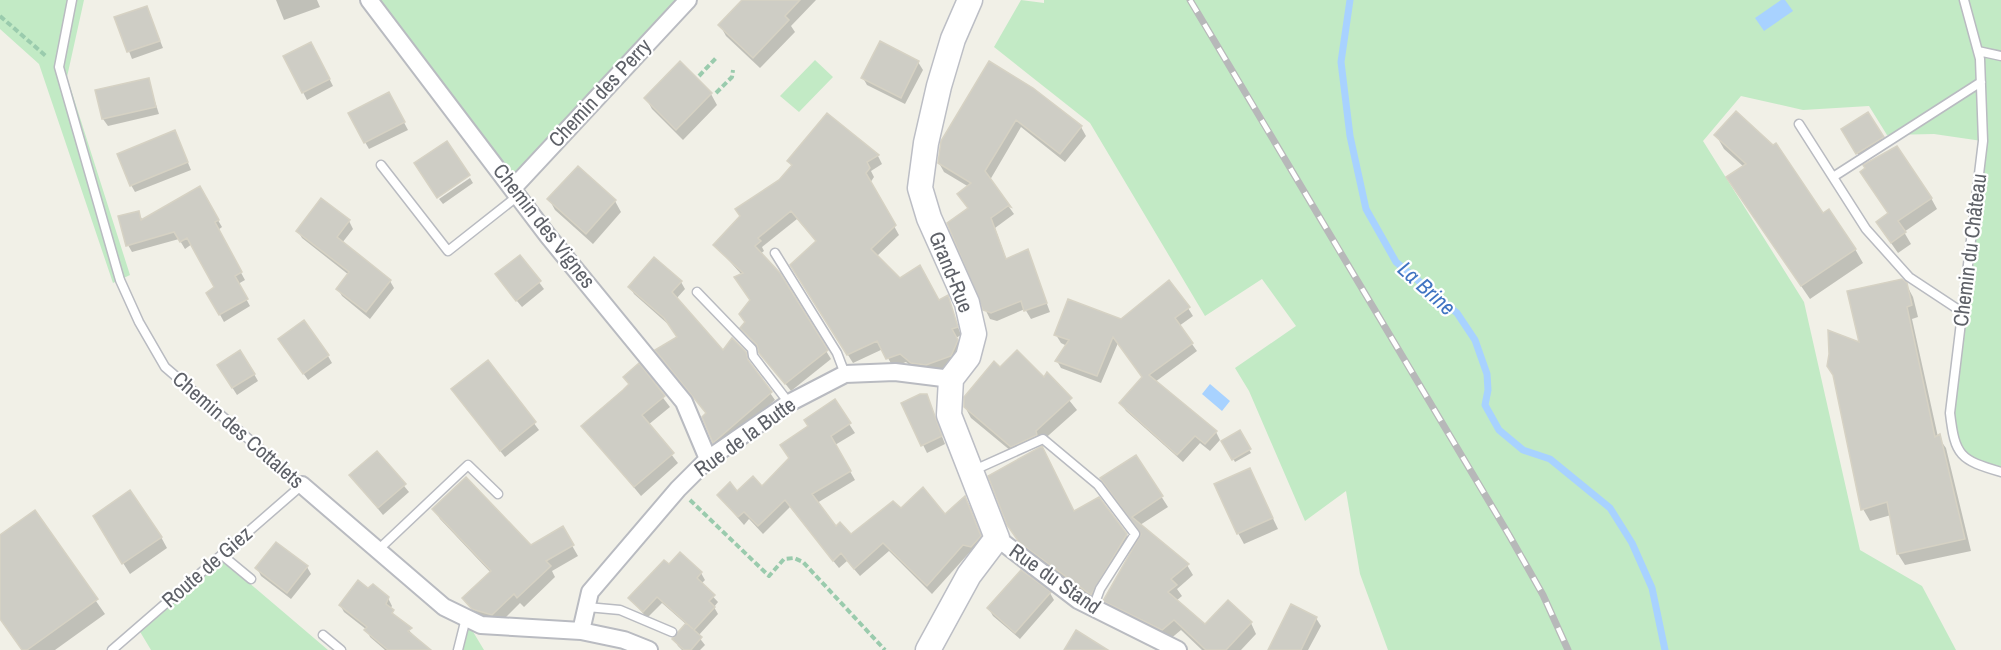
<svg xmlns="http://www.w3.org/2000/svg" width="2001" height="650" font-family="'Archivo Narrow',sans-serif">
  <style>
    .green { fill: #c2eac5 }
    .water { fill: #a8d2ff }
    .shadow { fill: #0003 }
    .lines { fill: none; stroke-linecap: round; stroke-linejoin: round }
    .stream { stroke: #a8d2ff; stroke-width: 7 }
    .building { fill: #cecdc5; stroke: #d6d2c4; stroke-width: 1.5 }
    .lane-casing { stroke: #b9bbc1; stroke-width: 11 }
    .street-casing { stroke: #b9bbc1; stroke-width: 20 }
    .secondary-casing { stroke: #bcbec5; stroke-width: 27 }
    .path { stroke: #9acbad; stroke-width: 4; stroke-dasharray: 6 3; stroke-linecap: butt }
    .lane { stroke: #fff; stroke-width: 8 }
    .street { stroke: #fff; stroke-width: 16 }
    .secondary { stroke: #fff; stroke-width: 24 }
    .rail-casing { stroke: #b7b8b9; stroke-width: 7 }
    .rail { stroke: #fff; stroke-width: 4.5; stroke-dasharray: 14; stroke-linecap: butt }
    .labels { text-anchor: middle; stroke-width: 4.5; stroke-linejoin: round; paint-order: stroke }
    .street-label { font-size: 21px; fill: #5e6168; stroke: #fff }
    .water-label { font-size: 22px; font-style: italic; fill: #4074c2; stroke: #fff }
  </style>
  <rect width="100%" height="100%" fill="#f1f0e7"/>
  <path class="green" d="M0,0H84L67,77L130,275L113,283L39,64L0,29Z
    M371,0H684L514,186Z
    M1021,0L1044,3V0H1963L1979,59L1982,141L1934,134L1887,135L1869,106L1803,110L1741,96L1703,141L1804,302L1860,550L1922,586L1956,650H1388L1360,574L1346,491L1305,521L1249,391L1235,368L1296,326L1262,279L1205,316L1090,123L994,47Z
    M1965,0H2001V471L1972,463L1954,445L1950,414L1984,141L1981,59Z
    M815,60L833,77L799,112L780,96Z
    M221,559L328,650H151L139,630Z
    M469,625L484,650H463Z"/>
  <path class="water" d="M1781,0H1785L1793,11L1764,31L1755,18Z
    M1210,384L1230,401L1222,411L1202,394Z"/>
  <path class="shadow" d="M276,0H317L320,7L284,20Z
    M744,0H816L791,26L795,32L760,68L726,36L720,25Z
    M147,8L163,48L132,59L116,18Z
    M881,43L918,62L923,70L905,104L867,85L863,78Z
    M315,51L333,86L307,100L285,57Z
    M990,63L1081,127L1086,136L1065,162L1021,127L990,180L1014,214L995,228L1007,261L1027,251L1050,312L1031,319L1025,309L997,321L990,319L985,309L969,209L964,203L969,187L944,172L939,163Z
    M148,80L159,114L108,126L103,119Z
    M389,94L408,130L369,149L365,142Z
    M711,94L717,105L683,140L652,109L646,98Z
    M1867,114L1886,145L1862,161L1843,129Z
    M827,115L878,156L882,164L871,171L874,177L870,183L899,235L876,257L900,280L939,302L947,297L961,335L956,338L962,350L955,365L932,373L917,372L906,362L893,367L883,349L853,363L797,274L817,242L797,219L762,247L764,251L760,254L779,274L831,359L791,391L742,328L752,301L742,275L715,245L792,167L789,161Z
    M1716,135L1823,215L1855,249L1863,263L1810,299L1736,191L1744,167L1724,149Z
    M178,139L191,170L135,192L131,185Z
    M578,168L615,201L621,212L593,244L555,210L549,199Z
    M470,178L473,183L443,204L439,199Z
    M199,188L222,227L218,230L245,280L238,284L250,306L224,322L208,293L216,288L192,244L185,249L179,239L132,252L128,245L138,212L143,221Z
    M1931,198L1937,209L1904,232L1911,244L1898,253L1884,233L1889,214Z
    M349,221L353,229L342,243L390,281L394,288L370,319L342,296L338,289L349,275L302,238L298,231Z
    M520,257L544,289L522,307L501,282Z
    M681,282L685,289L676,299L723,352L745,353L751,366L775,400L718,449L703,417L707,414L657,350L678,338L669,325L634,294L630,287Z
    M1906,284L1913,297L1918,317L1912,319L1938,437L1946,448L1971,551L1905,565L1898,554L1891,515L1870,521L1863,509L1861,344Z
    M1188,308L1193,316L1179,326L1197,351L1155,382L1216,432L1220,440L1210,451L1200,443L1183,462L1126,411L1121,403L1143,378L1118,343L1101,383L1061,368L1057,361L1067,346L1061,343L1056,335Z
    M284,346L328,356L332,363L308,380Z
    M488,362L539,430L505,457L457,396Z
    M638,365L670,407L648,425L678,463L641,496L583,426L629,385L625,377Z
    M1000,369L1044,379L1048,374L1077,410L1040,443L1042,445L1017,456L971,418L965,407Z
    M223,373L254,374L258,381L237,395Z
    M926,396L945,444L927,453L903,404Z
    M834,401L855,433L835,445L855,480L817,503L836,528L850,537L901,510L945,516L965,498L970,506L985,545L976,555L969,553L932,594L889,551L860,576L847,561L839,568L790,507L763,534L749,519L744,525L718,495L762,488L791,459L809,427Z
    M1239,432L1251,453L1235,462L1223,441Z
    M377,453L409,492L383,515L356,482Z
    M1136,457L1168,507L1140,525L1187,565L1193,575L1177,589L1182,596L1176,601L1205,626L1251,623L1256,634L1241,650H1202L1181,630L1169,640L1110,611L1104,601L1142,536L1102,479Z
    M1250,470L1278,529L1244,544L1238,533Z
    M434,509L531,547L562,528L578,556L552,571L555,577L524,607L520,603L498,625L480,619L464,598L491,573L440,519Z
    M34,512L105,614L55,650H22L0,619V537Z
    M1074,513L1126,535L1131,544L1096,602L1026,550L1014,534Z
    M101,528L161,537L167,548L130,574Z
    M669,566L701,573L705,580L701,584L718,602L714,607L718,614L698,636L705,645L700,650H682L678,646L674,639L687,625L662,603L647,618L630,598Z
    M307,567L311,574L291,599L261,576L257,568Z
    M368,590L388,598L392,606L390,609L396,618L429,650H385L370,637L367,630L344,612L340,605Z
    M1050,593L1054,600L1020,639L993,616L989,609Z
    M1316,618L1321,626L1308,650H1270Z"/>
  <g class="lines">
    <path class="stream" d="M1350,0L1341,62L1350,136L1366,209L1396,262L1457,313L1475,340L1487,374L1488,390L1485,405L1499,430L1523,450L1550,459L1610,508L1632,543L1652,588L1665,650"/>
  </g>
  <path class="building" d="M742,0H800L785,16L789,20L753,58L718,25Z
    M147,6L160,41L127,52L114,17Z
    M880,41L919,61L901,98L861,78Z
    M311,42L330,79L302,93L283,56Z
    M680,61L712,93L676,130L644,98Z
    M989,61L1033,88L1082,126L1060,154L1016,120L985,171L1011,207L1008,206L991,218L1006,259L1028,249L1047,303L1024,311L1021,301L991,313L983,310L947,223L968,208L957,194L971,183L938,163L941,141Z
    M149,78L156,107L102,119L95,90Z
    M389,92L405,122L364,143L348,113Z
    M1736,111L1773,145L1776,143L1823,213L1829,209L1856,249L1801,286L1726,177L1746,164L1714,135Z
    M1868,112L1884,137L1856,154L1841,129Z
    M827,113L879,155L867,162L870,168L866,173L896,225L871,249L900,278L920,265L939,300L948,295L958,327L952,329L958,340L951,356L926,365L911,363L900,354L886,359L877,341L847,355L790,265L816,241L791,211L758,238L761,241L755,246L780,273L828,350L785,384L759,353L757,345L740,328L745,322L739,314L750,300L734,277L743,273L713,245L740,216L735,209L779,180L792,165L787,161Z
    M175,130L188,162L130,186L117,154Z
    M447,141L470,175L437,198L414,163Z
    M1897,146L1932,198L1898,221L1906,232L1891,243L1876,222L1888,213L1860,172L1865,168L1863,165Z
    M578,166L616,200L586,234L547,199Z
    M200,186L219,220L215,222L242,272L235,276L248,299L219,315L206,293L214,287L187,238L180,242L174,232L126,246L118,216L139,211L141,220Z
    M321,198L350,220L337,237L391,280L366,312L336,289L349,272L296,231Z
    M520,255L541,281L516,301L495,274Z
    M654,257L682,281L672,292L723,350L732,338L746,352L748,360L772,392L713,443L702,417L706,413L655,350L677,337L664,318L628,287Z
    M1902,279L1907,283L1912,305L1907,307L1935,437L1940,434L1965,539L1897,554L1887,502L1861,510L1833,375L1827,366L1829,354L1828,330L1859,342L1847,291Z
    M1169,280L1190,307L1175,318L1193,343L1149,375L1217,431L1205,444L1195,436L1177,455L1119,403L1142,377L1113,337L1097,376L1055,361L1069,340L1054,335L1068,299L1121,319Z
    M304,320L329,355L303,374L278,339Z
    M240,350L255,374L232,388L217,365Z
    M1017,350L1044,377L1047,372L1072,398L1036,431L1037,435L1011,447L964,407V397L994,361L1000,367Z
    M488,360L536,422L500,451L451,389Z
    M639,363L665,396L642,415L674,453L634,487L581,426L623,390L629,384L623,377Z
    M920,394H927L942,436L921,446L901,403Z
    M835,399L851,423L831,436L851,471L812,494L836,526L840,522L851,534L893,501L901,508L923,487L945,514L965,496L981,536L971,547L963,545L927,586L883,543L854,569L841,553L833,561L785,500L758,526L744,512L738,517L717,495L730,482L737,491L753,476L762,486L789,458L780,445L808,426L804,420Z
    M1240,430L1251,449L1232,460L1221,441Z
    M1042,446L1074,511L1099,497L1127,534L1091,595L1019,542L1007,525L988,476Z
    M377,451L406,484L378,508L349,475Z
    M1136,455L1163,496L1132,517L1189,564L1171,579L1177,585L1168,592L1205,624L1228,600L1252,622L1226,650H1206L1174,620L1162,630L1103,601L1141,534L1100,478Z
    M1250,468L1273,518L1237,534L1214,484Z
    M466,477L531,545L563,526L574,545L546,561L551,566L517,598L514,594L492,615L472,609L462,598L491,571L432,509Z
    M130,490L162,537L122,564L93,516Z
    M35,510L98,599L27,650H22L0,619V535Z
    M276,542L308,566L287,593L255,568Z
    M680,552L702,572L697,578L715,595L709,601L715,607L694,630L702,637L691,650H684L672,639L686,623L693,629L657,597L643,612L628,598L664,560L669,564Z
    M1021,570L1051,592L1015,633L987,608Z
    M358,580L368,588L373,584L389,597L386,604L394,610L392,613L412,628L408,631L431,650H388L364,630L367,627L339,605Z
    M1291,604L1317,617L1301,650H1268Z
    M1076,630L1108,650H1064Z"/>
  <g class="lines">
    <g class="lane-casing">
      <path id="lane" d="M72,0L59,67L120,280L139,322L165,367L302,485L112,650
        M1964,0L1980,59L1983,141L1950,413C1955,456 1960,460 2001,472
        M1978,51L2001,56
        M1799,124L1866,229L1909,277L1962,312
        M381,165L448,251L519,195
        M1833,177L1981,82
        M775,253L837,353L845,374
        M697,292L752,349L753,356L789,403
        M972,471L1043,439L1098,485L1135,534L1100,589L1093,608
        M378,550L468,465L498,494
        M222,555L251,579
        M587,607L620,610L672,632
        M323,635L341,650
        M458,650L466,618"/>
    </g>
    <g class="street-casing">
      <path id="street" d="M369,0L548,236L684,402L708,459
        M514,187L688,0
        M302,485L444,607L481,625L581,631L624,640L649,650
        M997,538L1078,600L1178,650
        M581,631L590,592L678,489L708,459L789,403L845,374L895,372L951,379"/>
    </g>
    <g class="secondary-casing">
      <path id="secondary" d="M928,650L969,575L997,538L949,415L951,379L968,357L974,334L967,303L929,218L920,188L926,143L939,86L953,39L970,0"/>
    </g>
    <path class="path" d="M0,16L47,57
      M699,76L717,57
      M716,93L732,77L733,70
      M690,500L769,576L784,559L794,558L803,562L885,650"/>
    <use href="#lane" class="lane"/>
    <use href="#street" class="street"/>
    <use href="#secondary" class="secondary"/>
    <g class="rail-casing">
      <path id="rail" d="M1190,0L1509,535L1543,595L1568,650"/>
    </g>
    <use href="#rail" class="rail"/>
  </g>
  <g class="labels">
    <g class="street-label">
      <text transform="translate(600 93) rotate(-47)" y="7">Chemin des Perry</text>
      <text transform="translate(544 226) rotate(52)" y="7">Chemin des Vignes</text>
      <text transform="translate(1970 250) rotate(-83)" y="7">Chemin du Château</text>
      <text transform="translate(951 272) rotate(68)" y="7">Grand-Rue</text>
      <text transform="translate(238 430) rotate(41)" y="7">Chemin des Cottalets</text>
      <text transform="translate(745 437) rotate(-36)" y="7">Rue de la Butte</text>
      <text transform="translate(207 567) rotate(-41)" y="7">Route de Giez</text>
      <text transform="translate(1055 579) rotate(35)" y="7">Rue du Stand</text>
    </g>
    <g class="water-label">
      <text transform="translate(1427 288) rotate(42)" y="8">La Brine</text>
    </g>
  </g>
</svg>
